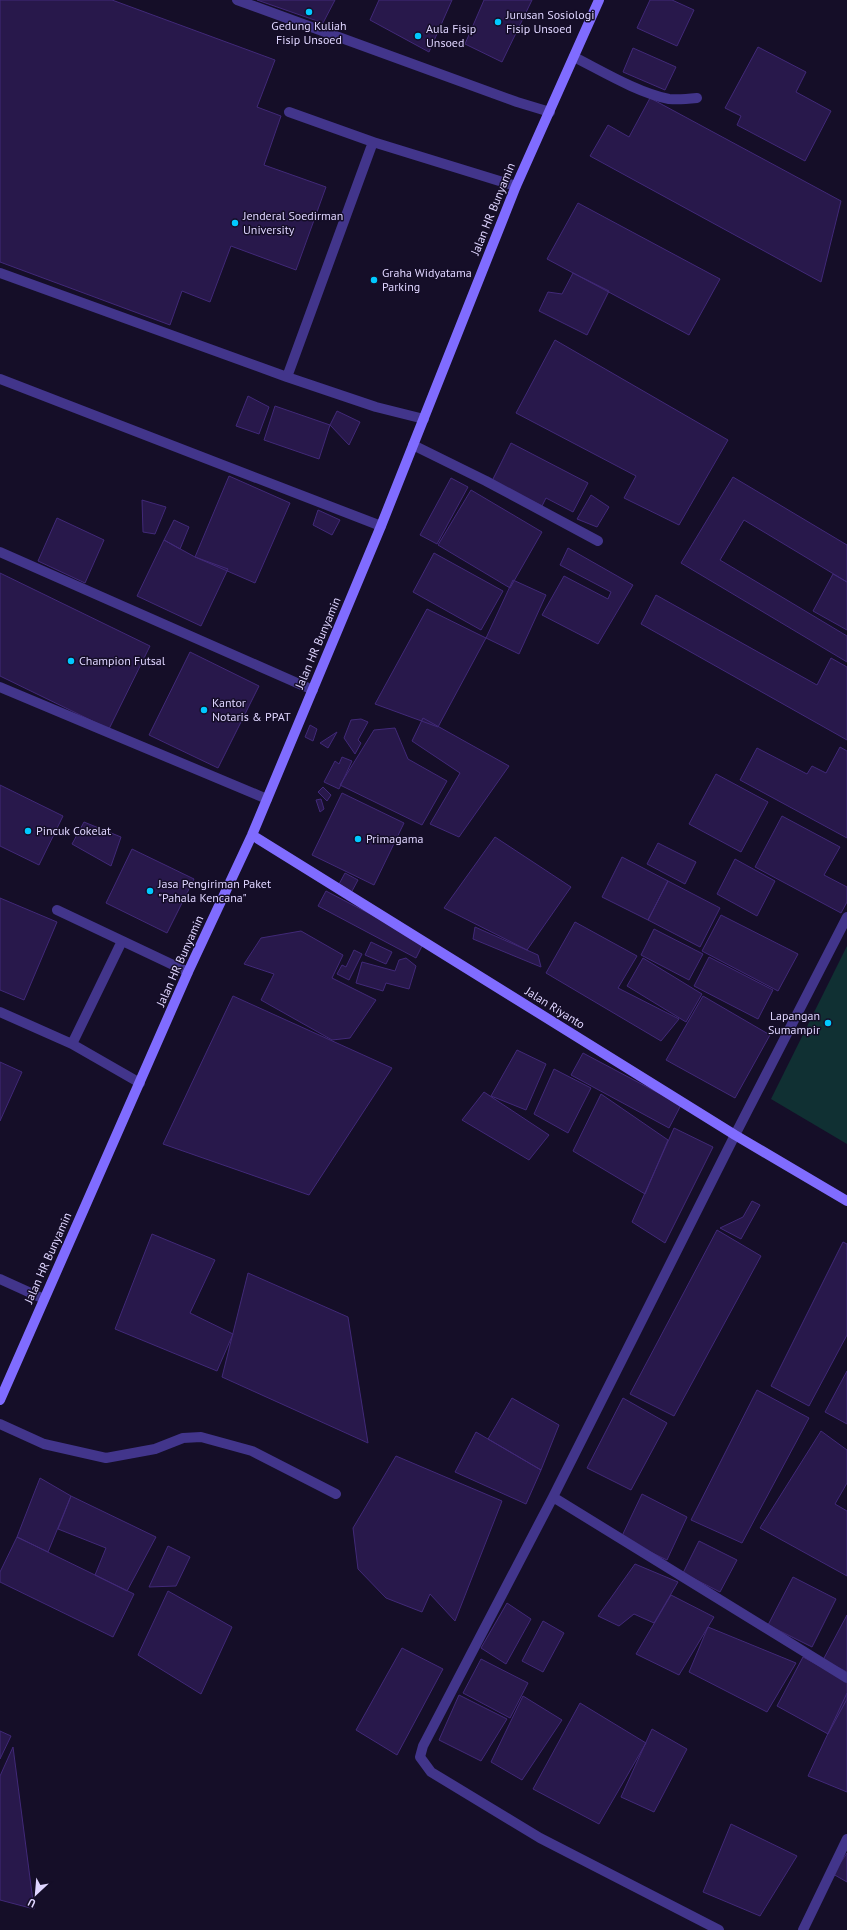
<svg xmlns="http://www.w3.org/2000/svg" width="847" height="1930" font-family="'PT Sans',sans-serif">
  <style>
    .green { fill: #103033 }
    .building { fill: #28184b; stroke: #412978 }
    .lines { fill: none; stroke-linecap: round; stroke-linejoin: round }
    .lane { stroke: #42358b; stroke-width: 10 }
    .street { stroke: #42358b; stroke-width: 10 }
    .secondary { stroke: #806cff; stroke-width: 10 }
    .poi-dot { fill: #01c9ff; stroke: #150e28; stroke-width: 1.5 }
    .labels { text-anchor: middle; stroke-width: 3; stroke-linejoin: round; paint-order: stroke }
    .poi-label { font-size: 12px; fill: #dfd5ff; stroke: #150e28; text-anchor: start }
    .street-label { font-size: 12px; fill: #dfd5ff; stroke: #150e28 }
  </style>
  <rect width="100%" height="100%" fill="#150e28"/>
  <path class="green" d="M847,946V1144L771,1099Z"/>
  <path class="building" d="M0,0H112L275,60L257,107L281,116L264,165L326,187L296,270L231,246L210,302L182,291L170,325L0,262Z
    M257,0H335L323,23Z
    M379,0H452L429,52L370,20Z
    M484,0H532L502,62L465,44Z
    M650,0H672L694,10L677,46L637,28Z
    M758,47L806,72L796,92L831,111L805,161L737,125L741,116L725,108Z
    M633,48L676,67L665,90L623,72Z
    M650,98L841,201L821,282L590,156L608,125L629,137Z
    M578,203L720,279L689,335L547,259Z
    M573,273L609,291L587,335L539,311L548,292L562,294Z
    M555,340L728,440L679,525L624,498L636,476L516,413Z
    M248,396L269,407L259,434L236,426Z
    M275,406L330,425L319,459L264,440Z
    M337,411L360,422L349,445L330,425Z
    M511,443L588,483L573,512L546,498L542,506L492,481Z
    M229,476L290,503L255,583L195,557Z
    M733,477L847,545V582L744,520L720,560L847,636V662L681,563Z
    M451,478L468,487L437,544L420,535Z
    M471,490L542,532L510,588L438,545Z
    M591,495L609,507L597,527L577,519Z
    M142,500L166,507L155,534L143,532Z
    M318,510L340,520L332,535L313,525Z
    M57,518L104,540L85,583L38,561Z
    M174,520L189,527L180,549L164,540Z
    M164,540L195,557L228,569L201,626L137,596Z
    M568,548L633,585L598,644L542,615L564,576L608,599L611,592L560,565Z
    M434,553L503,591L481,630L413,592Z
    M0,573L150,646L109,729L0,676Z
    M833,574L847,582V630L813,611Z
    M513,580L546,595L519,654L486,638Z
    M656,595L817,685L831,658L847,667V740L641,624Z
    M427,609L486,638L438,727L375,704Z
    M190,652L259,686L218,768L149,735Z
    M423,718L509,766L459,837L430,824L460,773L412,741Z
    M361,719L368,722L358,740L361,743L355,754L344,738L351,720Z
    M310,725L317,729L313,741L305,737Z
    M395,728L408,759L447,781L422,825L340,785L374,730Z
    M337,732L328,748L320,743Z
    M840,747L847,751V838L740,780L757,748L807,774L812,766L826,773Z
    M342,757L352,761L339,789L324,782L335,761L339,764Z
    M716,774L768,802L741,852L689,824Z
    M0,785L63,816L39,865L0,846Z
    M323,787L331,795L327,801L318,792Z
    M342,793L404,823L374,885L312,855Z
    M321,799L324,809L320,812L316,800Z
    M782,816L840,847L824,875L847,887V902L841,913L755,867Z
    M84,822L121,837L111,866L72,844Z
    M495,837L571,887L527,950L444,908Z
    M658,843L696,862L685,884L647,864Z
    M132,849L194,879L167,933L106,903Z
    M622,857L668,881L648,920L602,897Z
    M735,859L775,881L757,916L717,894Z
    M345,873L358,880L351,893L338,886Z
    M668,881L720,908L700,947L648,920Z
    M326,891L424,942L416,958L318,906Z
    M0,898L57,922L24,1000L0,990Z
    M721,915L798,954L778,991L702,951Z
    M575,922L637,956L618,988L679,1019L661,1041L546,973Z
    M475,927L538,955L541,967L473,939Z
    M654,929L703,954L689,980L641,955Z
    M301,931L343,955L332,978L376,1000L350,1038L332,1040L261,1000L274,974L244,964L261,938Z
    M371,942L392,952L386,964L365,955Z
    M354,950L362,954L349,980L337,974L342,965L346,967Z
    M709,957L773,990L758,1019L694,986Z
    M406,958L416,966L409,989L386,983L383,991L356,983L362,962L395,971L399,960Z
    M643,958L702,994L686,1022L627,986Z
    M233,996L392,1068L309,1195L163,1144Z
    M703,996L770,1035L735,1098L666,1060Z
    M517,1050L546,1064L526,1110L491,1096Z
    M583,1053L681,1105L669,1128L571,1075Z
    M0,1062L22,1072L0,1121Z
    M554,1069L591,1088L568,1133L534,1114Z
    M484,1092L549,1135L529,1160L462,1120Z
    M601,1094L668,1140L645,1194L573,1151Z
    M674,1128L713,1147L665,1243L632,1222Z
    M752,1201L760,1205L741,1239L720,1228L743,1217Z
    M717,1230L761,1256L674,1416L630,1394Z
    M152,1234L215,1260L190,1313L233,1334L217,1371L115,1329Z
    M843,1242L847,1244V1335L809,1406L771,1386Z
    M248,1273L348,1317L368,1443L222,1377Z
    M847,1371V1424L825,1412Z
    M757,1390L809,1418L742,1543L691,1520Z
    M512,1398L559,1425L541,1470L488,1439Z
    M623,1398L667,1423L631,1490L587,1468Z
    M821,1431L847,1450V1483L835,1504L847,1511V1576L760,1528Z
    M476,1432L541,1470L526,1504L455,1472Z
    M396,1456L502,1501L455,1621L430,1594L422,1612L386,1598L358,1569L353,1528Z
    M40,1478L71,1496L48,1552L17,1537Z
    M642,1494L687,1517L667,1560L621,1538Z
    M71,1496L156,1537L127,1591L95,1575L106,1548L58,1529Z
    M17,1537L134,1594L113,1637L0,1582V1572Z
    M699,1541L737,1560L720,1592L683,1573Z
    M168,1546L190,1557L176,1586L149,1587Z
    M635,1564L678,1582L654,1623L634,1614L619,1626L598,1616Z
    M793,1577L836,1599L812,1647L768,1625Z
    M168,1591L232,1627L201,1694L138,1655Z
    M671,1595L714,1617L679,1675L636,1654Z
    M507,1603L531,1619L506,1664L481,1648Z
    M847,1615V1672L823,1660Z
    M543,1621L564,1633L543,1672L522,1661Z
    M708,1627L796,1663L767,1712L689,1672Z
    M402,1648L443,1669L397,1755L356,1730Z
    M803,1657L847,1681V1699L828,1734L777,1706Z
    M481,1659L528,1683L510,1718L463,1693Z
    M847,1693V1792L808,1776Z
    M459,1695L507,1719L481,1761L439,1740Z
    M523,1696L562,1720L522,1780L491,1762Z
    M580,1703L646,1743L599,1824L533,1789Z
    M652,1729L687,1749L654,1812L621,1797Z
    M0,1731L11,1736L0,1759Z
    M13,1747L34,1909L0,1900V1776Z
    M731,1824L797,1856L760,1916L703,1892Z
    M847,1853V1882L833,1874Z"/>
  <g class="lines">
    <path class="lane" d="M237,0L517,102L550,112
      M289,112L373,142L516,186
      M0,273L287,377L376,407L424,419
      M287,377L373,142
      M57,910L188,972
      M0,1012L72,1044L122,941
      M72,1044L140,1083
      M0,1424L44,1444L106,1458L155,1449L183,1438L201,1437L252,1451L336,1494"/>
    <path class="street" d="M574,57C602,71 638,93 669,99C678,100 688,99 697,98
      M0,379L381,526
      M413,445L486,481L598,541
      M0,552L313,690
      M0,687L267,799
      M0,1279L44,1299
      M553,1497L847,1678
      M719,1930L540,1838L431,1772L420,1757L423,1746L553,1497L735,1135L847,917
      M803,1930L847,1839"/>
    <path class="secondary" d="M252,835L735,1135L847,1201
      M0,1400L188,972L252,835L381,526L516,186L599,0"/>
  </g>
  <g class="poi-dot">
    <circle cx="309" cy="12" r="4"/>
    <circle cx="498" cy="22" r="4"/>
    <circle cx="418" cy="36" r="4"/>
    <circle cx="235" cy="223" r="4"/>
    <circle cx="374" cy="280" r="4"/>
    <circle cx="71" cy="661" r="4"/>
    <circle cx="204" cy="710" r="4"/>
    <circle cx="28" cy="831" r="4"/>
    <circle cx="358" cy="839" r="4"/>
    <circle cx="150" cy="891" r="4"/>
    <circle cx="828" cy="1023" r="4"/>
  </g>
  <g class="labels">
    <g class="poi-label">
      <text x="506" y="19">Jurusan Sosiologi<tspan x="506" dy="14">Fisip Unsoed</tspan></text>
      <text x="309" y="30" text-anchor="middle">Gedung Kuliah<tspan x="309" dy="14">Fisip Unsoed</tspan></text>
      <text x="426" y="33">Aula Fisip<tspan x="426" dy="14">Unsoed</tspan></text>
      <text x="243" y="220">Jenderal Soedirman<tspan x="243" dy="14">University</tspan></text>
      <text x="382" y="277">Graha Widyatama<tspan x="382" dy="14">Parking</tspan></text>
      <text x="79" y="665">Champion Futsal</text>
      <text x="212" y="707">Kantor<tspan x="212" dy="14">Notaris &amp; PPAT</tspan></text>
      <text x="36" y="835">Pincuk Cokelat</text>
      <text x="366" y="843">Primagama</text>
      <text x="158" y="888">Jasa Pengiriman Paket<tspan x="158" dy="14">"Pahala Kencana"</tspan></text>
      <text x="820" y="1020" text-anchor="end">Lapangan<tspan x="820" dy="14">Sumampir</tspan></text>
    </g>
    <g class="street-label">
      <text transform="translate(493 209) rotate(-68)" y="4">Jalan HR Bunyamin</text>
      <text transform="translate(318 643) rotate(-67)" y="4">Jalan HR Bunyamin</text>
      <text transform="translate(180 961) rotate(-66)" y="4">Jalan HR Bunyamin</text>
      <text transform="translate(555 1008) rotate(32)" y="4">Jalan Riyanto</text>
      <text transform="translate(48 1258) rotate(-66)" y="4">Jalan HR Bunyamin</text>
    </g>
  </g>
  <g transform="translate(36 1894) rotate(206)" stroke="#150e28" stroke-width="3" paint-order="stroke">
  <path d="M0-3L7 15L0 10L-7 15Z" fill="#dfd5ff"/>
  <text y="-6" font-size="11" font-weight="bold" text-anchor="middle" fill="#dfd5ff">U</text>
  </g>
</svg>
